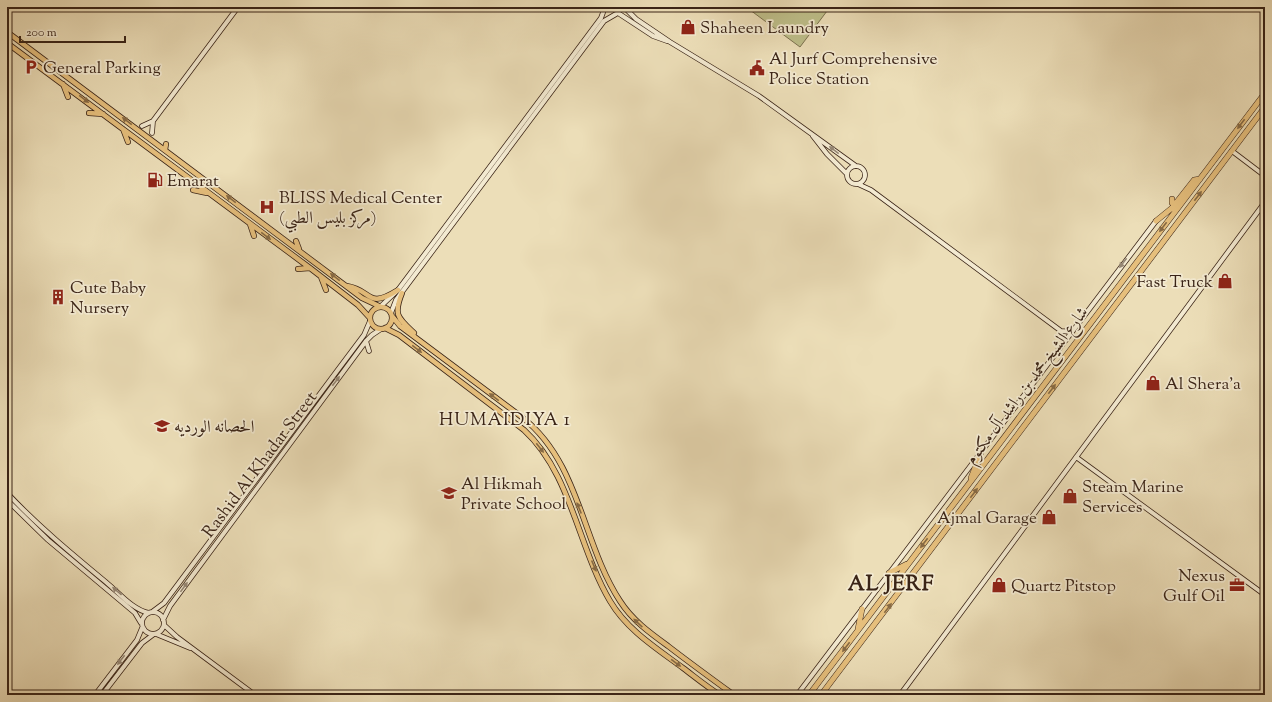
<svg xmlns="http://www.w3.org/2000/svg" width="1272" height="702" font-family="'Sorts Mill Goudy',Amiri,serif">
  <style>
    .green { fill: #bebf8a; stroke: #7c7250 }
    .lines { fill: none; stroke-linecap: round; stroke-linejoin: round }
    .secondary-casing { stroke: #3a2417; stroke-width: 5.5 }
    .primary-casing { stroke: #3a2417; stroke-width: 6 }
    .highway-casing { stroke: #3a2417; stroke-width: 6 }
    .secondary { stroke: #f3ead1; stroke-width: 4 }
    .primary { stroke: #e6bf7c; stroke-width: 4.5 }
    .highway { stroke: #e6bf7c; stroke-width: 5 }
    .oneway { fill: #876a44 }
    .oneway2 { fill: #968774 }
    .labels { text-anchor: middle; stroke-width: 3.5; stroke-linejoin: round; paint-order: stroke }
    .poi-label { font-size: 17px; fill: #3a2417; stroke: #f3ead1; text-anchor: start }
    .street-label { font-size: 17px; fill: #3a2417; stroke: #f3ead1 }
    .neighbourhood-label { font-size: 18px; letter-spacing: 1px; fill: #3a2417; stroke: #f3ead1 }
    .district-label { font-size: 21px; font-weight: bold; letter-spacing: 1px; fill: #3a2417; stroke: #f3ead1 }
  </style>
  <rect width="100%" height="100%" fill="#ecdeb8"/>
  <filter id="stains"><feTurbulence type="fractalNoise" baseFrequency=".005" numOctaves="4"/><feColorMatrix values="0 0 0 0 .2 0 0 0 0 .09 0 0 0 0 .02 0 0 0 .5 -.17"/></filter>
  <radialGradient id="worn" r=".72"><stop offset=".6" stop-color="#630" stop-opacity="0"/><stop offset="1" stop-color="#630" stop-opacity=".3"/></radialGradient>
  <path class="green" d="M746,7H830L800,47Z"/>
  <g class="lines">
    <g class="secondary-casing">
      <path id="secondary" d="M624,7L636,19L670,42L759,96L856,166
        M618,13L653,36L667,41
        M142,126L153,121
        M152,133L153,121L238,7
        M813,136L827,154L847,174
        M1232,151L1265,176
        M847 175a9 9 0 1 1 18 0a9 9 0 1 1-18 0Z
        M858,184L871,190L1061,331L1072,332
        M381,306L398,290L601,18L605,7
        M391,313L396,300L604,21L616,14
        M366,341L369,351
        M1076,457L1265,595
        M7,493C38,526 72,554 107,583C119,593 133,610 149,613
        M7,500L48,540L135,613L141,623
        M142 623a11 11 0 1 1 22 0a11 11 0 1 1-22 0Z
        M152,612L164,603L337,371L364,335L370,321
        M163,620L170,606L366,341L372,335L381,329
        M164,625L177,637L255,695
        M156,634L190,648
        M95,695L137,640L142,628
        M102,695L142,643L154,634
        M797,695L1156,221
        M900,695L1265,202"/>
    </g>
    <g class="primary-casing">
      <path id="primary" d="M7,32L362,298L379,306
        M7,43L310,268L358,305L369,317
        M63,84L68,97
        M89,113L103,114
        M123,129L128,142
        M165,150L166,144
        M193,190L207,193
        M250,224L254,236
        M296,241L299,249
        M298,269L310,268
        M321,277L326,290
        M347,286C373,290 366,310 398,290
        M402,293C393,315 398,318 414,333
        M370 318a11 11 0 1 1 22 0a11 11 0 1 1-22 0Z
        M392,316L400,326L523,418C580,463 582,543 620,601C632,620 650,633 668,646C690,663 712,679 734,695
        M385,328L399,335L524,430C571,473 578,547 610,601C627,630 656,648 683,668C695,677 707,687 720,695"/>
    </g>
    <g class="highway-casing">
      <path id="highway" d="M1172,199V203L1176,204
        M1156,221L1172,208L1194,180L1200,179
        M971,478L982,450
        M889,573L907,564
        M858,629L862,609
        M809,695L1265,93
        M821,695L1265,107"/>
    </g>
    <use href="#secondary" class="secondary"/>
    <use href="#primary" class="primary"/>
    <use href="#highway" class="highway"/>
  </g>
  <defs><path id="oneway-solid" d="M-6-.8H1V-3.2L6.5 0L1 3.2V.8H-6Z"/></defs>
  <g class="oneway">
    <use href="#oneway-solid" transform="translate(84 99) rotate(37)"/>
    <use href="#oneway-solid" transform="translate(127 121) rotate(-143)"/>
    <use href="#oneway-solid" transform="translate(1241 124) rotate(127)"/>
    <use href="#oneway-solid" transform="translate(1198 196) rotate(-53)"/>
    <use href="#oneway-solid" transform="translate(231 199) rotate(-143)"/>
    <use href="#oneway-solid" transform="translate(1163 227) rotate(127)"/>
    <use href="#oneway-solid" transform="translate(266 236) rotate(37)"/>
    <use href="#oneway-solid" transform="translate(335 277) rotate(-143)"/>
    <use href="#oneway-solid" transform="translate(417 349) rotate(37)"/>
    <use href="#oneway-solid" transform="translate(1052 389) rotate(-53)"/>
    <use href="#oneway-solid" transform="translate(494 397) rotate(-143)"/>
    <use href="#oneway-solid" transform="translate(540 448) rotate(52)"/>
    <use href="#oneway-solid" transform="translate(974 493) rotate(-53)"/>
    <use href="#oneway-solid" transform="translate(579 508) rotate(-112)"/>
    <use href="#oneway-solid" transform="translate(924 543) rotate(127)"/>
    <use href="#oneway-solid" transform="translate(594 566) rotate(67)"/>
    <use href="#oneway-solid" transform="translate(888 608) rotate(-53)"/>
    <use href="#oneway-solid" transform="translate(638 623) rotate(-137)"/>
    <use href="#oneway-solid" transform="translate(846 647) rotate(127)"/>
    <use href="#oneway-solid" transform="translate(676 663) rotate(36)"/>
  </g>
  <g class="oneway2">
    <use href="#oneway-solid" transform="translate(834 150) rotate(-142)"/>
    <use href="#oneway-solid" transform="translate(1123 263) rotate(127)"/>
    <use href="#oneway-solid" transform="translate(336 381) rotate(-53)"/>
    <use href="#oneway-solid" transform="translate(184 587) rotate(-54)"/>
    <use href="#oneway-solid" transform="translate(117 591) rotate(-140)"/>
    <use href="#oneway-solid" transform="translate(121 660) rotate(127)"/>
  </g>
  <defs>
    <g id="shop-bare" transform="scale(1.2)"><path d="M-5-2.5h2.3a2.7 3.5 0 0 1 5.4 0H5L5.5 6h-11ZM-1.5-2.5h3a1.5 2.3 0 0 0-3 0Z" fill="#8f2418" stroke="#f3ead1" stroke-width="2.5" paint-order="stroke"/></g>
    <g id="parking-bare" transform="scale(1.2)"><path d="M-3.5-5.5H1a3.5 3.5 0 0 1 0 7H-1V5.5H-3.5ZM-1-3.4V-.6H.8a1.4 1.4 0 0 0 0-2.8Z" fill="#8f2418" stroke="#f3ead1" stroke-width="2.5" paint-order="stroke"/></g>
    <g id="civic-bare" transform="scale(1.2)"><path d="M-.6-6.5H3V-4.5H.6V-3L4-1V1h2V6H-6V1h2V-1L-.6-3ZM-1.2 2.5V6h2.4V2.5Z" fill="#8f2418" stroke="#f3ead1" stroke-width="2.5" paint-order="stroke"/></g>
    <g id="fuel-bare" transform="scale(1.2)"><path d="M-5.5-6h7V0h2V4h1.3V-2.5L3-4.5l.8-.8L6-3V5H2.5V1h-1V6h-7ZM-4.2-4.7v3.2H.2V-4.7Z" fill="#8f2418" stroke="#f3ead1" stroke-width="2.5" paint-order="stroke"/></g>
    <g id="hospital-bare" transform="scale(1.2)"><path d="M-5-5h3v3.5h4V-5h3V5h-3V1.5h-4V5h-3Z" fill="#8f2418" stroke="#f3ead1" stroke-width="2.5" paint-order="stroke"/></g>
    <g id="building-bare" transform="scale(1.2)"><path d="M-4-6H4V6H1V3H-1V6H-4ZM-2.5-4.3h1.7v1.8h-1.7ZM.8-4.3h1.7v1.8H.8ZM-2.5-1h1.7V.8h-1.7ZM.8-1h1.7V.8H.8Z" fill="#8f2418" stroke="#f3ead1" stroke-width="2.5" paint-order="stroke"/></g>
    <g id="school-bare" transform="scale(1.2)"><path d="M0-5L7-2L0 1L-7-2ZM-4 1L0 2.5L4 1V4Q0 6-4 4Z" fill="#8f2418" stroke="#f3ead1" stroke-width="2.5" paint-order="stroke"/></g>
    <g id="office-bare" transform="scale(1.2)"><path d="M-6-3h4V-5.5h4V-3h4V5H-6ZM-1-4.5V-3h2v-1.5ZM-6 0V1H6V0Z" fill="#8f2418" stroke="#f3ead1" stroke-width="2.5" paint-order="stroke"/></g>
  </defs>
  <g fill-rule="evenodd">
    <use href="#shop-bare" x="688" y="27"/>
    <use href="#parking-bare" x="31" y="67"/>
    <use href="#civic-bare" x="757" y="68"/>
    <use href="#fuel-bare" x="155" y="180"/>
    <use href="#hospital-bare" x="267" y="207"/>
    <use href="#shop-bare" x="1225" y="281"/>
    <use href="#building-bare" x="58" y="297"/>
    <use href="#shop-bare" x="1153" y="383"/>
    <use href="#school-bare" x="162" y="426"/>
    <use href="#school-bare" x="449" y="493"/>
    <use href="#shop-bare" x="1070" y="496"/>
    <use href="#shop-bare" x="1049" y="517"/>
    <use href="#shop-bare" x="999" y="585"/>
    <use href="#office-bare" x="1237" y="585"/>
  </g>
  <g class="labels">
    <g class="poi-label">
      <text x="700" y="33">Shaheen Laundry</text>
      <text x="769" y="64">Al Jurf Comprehensive<tspan x="769" dy="20">Police Station</tspan></text>
      <text x="43" y="73">General Parking</text>
      <text x="167" y="186">Emarat</text>
      <text x="279" y="203">BLISS Medical Center<tspan x="279" dy="20">(مركز بليس الطبي)</tspan></text>
      <text x="1213" y="287" text-anchor="end">Fast Truck</text>
      <text x="70" y="293">Cute Baby<tspan x="70" dy="20">Nursery</tspan></text>
      <text x="1165" y="389">Al Shera'a</text>
      <text x="174" y="432">الحصانه الورديه</text>
      <text x="461" y="489">Al Hikmah<tspan x="461" dy="20">Private School</tspan></text>
      <text x="1082" y="492">Steam Marine<tspan x="1082" dy="20">Services</tspan></text>
      <text x="1037" y="523" text-anchor="end">Ajmal Garage</text>
      <text x="1225" y="581" text-anchor="end">Nexus<tspan x="1225" dy="20">Gulf Oil</tspan></text>
      <text x="1011" y="591">Quartz Pitstop</text>
    </g>
    <g class="street-label">
      <text transform="translate(1026 385) rotate(-53)" y="6">شارع الشيخ محمد بن راشد آل مكتوم</text>
      <text transform="translate(259 464) rotate(-53)" y="6">Rashid Al Khadar Street</text>
    </g>
    <g class="neighbourhood-label">
      <text x="505" y="425">HUMAIDIYA 1</text>
    </g>
    <g class="district-label">
      <text x="891" y="590">AL JERF</text>
    </g>
  </g>
  <rect width="1272" height="702" fill="none" stroke="#ecdeb8" stroke-width="24"/>
  <rect x="8" y="8" width="1256" height="686" fill="none" stroke="#3a2417" stroke-width="2"/>
  <rect x="12" y="12" width="1248" height="678" fill="none" stroke="#3a2417"/>
  <path d="M20 36v6h105v-6" fill="none" stroke="#3a2417" stroke-width="2"/>
  <text x="26" y="36" font-size="12" fill="#3a2417" stroke="#f3ead1" stroke-width="3" paint-order="stroke">200 m</text>
  <rect width="100%" height="100%" filter="url(#stains)"/>
  <rect width="100%" height="100%" fill="url(#worn)"/>
</svg>
